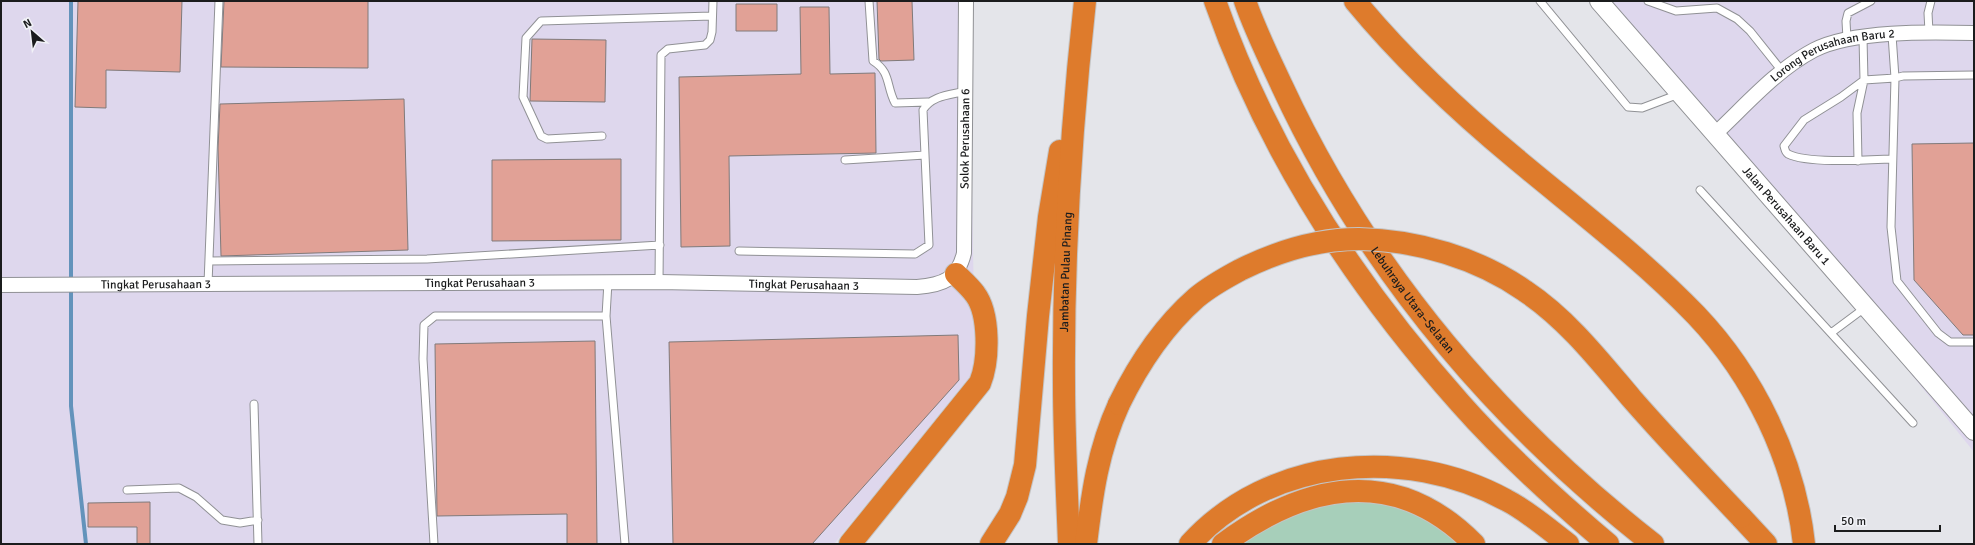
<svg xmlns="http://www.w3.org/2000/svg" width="1975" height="545" font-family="Signika,sans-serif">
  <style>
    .industrial { fill: #ded7ed }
    .green { fill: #a7cfba }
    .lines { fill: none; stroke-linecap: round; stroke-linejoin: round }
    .stream { stroke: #6393bb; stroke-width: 4 }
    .building { fill: #e1a196; stroke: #807a7a }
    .service-casing { stroke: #909195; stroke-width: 9 }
    .minor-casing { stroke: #909195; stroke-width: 16 }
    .tertiary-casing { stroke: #909195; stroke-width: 20 }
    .motorway-casing { stroke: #c4c4c4; stroke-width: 24 }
    .service { stroke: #fff; stroke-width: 7 }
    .minor { stroke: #fff; stroke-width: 14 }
    .tertiary { stroke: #fff; stroke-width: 18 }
    .motorway { stroke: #de7b2c; stroke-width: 22 }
    .motorway-bridge-casing { stroke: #c4c4c4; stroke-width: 24; stroke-linecap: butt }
    .motorway-bridge { stroke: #de7b2c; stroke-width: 22 }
    .labels { text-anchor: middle; stroke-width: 3.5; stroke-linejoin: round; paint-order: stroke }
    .street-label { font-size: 12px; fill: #1b1c1d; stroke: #f1f2f7 }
  </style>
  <rect width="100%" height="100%" fill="#e4e5ea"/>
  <path class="industrial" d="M1,1H969L975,370L834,544H1Z
    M1610,1H1974V452Z"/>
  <path class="green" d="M1341,495L1412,507L1464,544H1239L1305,502Z"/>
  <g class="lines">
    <path class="stream" d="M71,1V406L86,544"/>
  </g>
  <path class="building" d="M78,1H182L180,72L106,70V108L75,107Z
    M224,1H368V68L221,67Z
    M877,1H912L914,60L881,61L879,59Z
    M736,4H777V31H736Z
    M800,7H829L830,74L875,73L876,153L729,156L730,246L681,247L679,77L801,74Z
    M532,39L606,40L605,102L530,101Z
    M404,99L408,250L221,256L218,148L220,104Z
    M1974,143V335H1963L1914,280L1912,144Z
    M621,159V240L492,241V160Z
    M958,335L959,380L812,544H673L669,342Z
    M595,341L597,544H567V514L437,516L435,344Z
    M150,502V544H137V527H88V503Z"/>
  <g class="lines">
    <g class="service-casing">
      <path id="service" d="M869,1L873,61C891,72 886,86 895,103L928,102
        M1540,1L1628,107L1642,108L1679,94
        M1648,1L1676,11L1717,8L1737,19L1750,31L1782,71
        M1929,32L1928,13L1931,1
        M1892,35L1895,78L1903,76L1974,75
        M1847,39L1846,21L1848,13L1871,1
        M602,136L547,139L541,136L523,97L526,38L541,21L712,16
        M1892,159C1868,160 1808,164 1788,154C1785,152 1785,149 1784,146L1804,120L1841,97L1864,80L1895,78L1891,227L1897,281L1938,333L1950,342H1974
        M845,160L925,155
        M1858,161L1857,113L1864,80L1863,38
        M1700,190L1913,423
        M739,251L915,254L929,245L923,110C932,95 951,95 966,91
        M209,261L427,259L660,245
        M608,282L606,316L625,544
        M659,282L661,55L668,49L705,45L710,40L712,32L713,1
        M208,284L219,1
        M1831,333L1866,307
        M254,404L258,544
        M127,490L179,488L196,497L222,520L240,523L258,520
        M434,544L423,359L424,325L435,316H606"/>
    </g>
    <g class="minor-casing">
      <g id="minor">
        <path id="s1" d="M1715,134C1746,105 1776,70 1814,50C1852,30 1931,32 1974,33"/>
        <path id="s2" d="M1,285L659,282L917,287C943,285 958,279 964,253L966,1"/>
      </g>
    </g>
    <g class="tertiary-casing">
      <g id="tertiary">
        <path id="s3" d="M1599,1L1974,431"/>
      </g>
    </g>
    <g class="motorway-casing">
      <g id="motorway">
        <path d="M1215,1C1267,150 1356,286 1460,403C1505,454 1556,500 1608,544"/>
        <path id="s4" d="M1245,1C1255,30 1269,58 1282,86C1367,269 1495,420 1653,544"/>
        <path d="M1355,1C1403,59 1457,110 1515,158C1576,209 1641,258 1696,315C1754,376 1795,460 1804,544"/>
        <path d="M1741,517L1766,544"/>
        <path d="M850,544L980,383C989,361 990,314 975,294C970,287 962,280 956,274"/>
        <path d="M991,544L1010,514L1017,497L1025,465L1038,316L1049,217L1060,151"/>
        <path id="s5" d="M1069,544C1067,491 1064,437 1064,384C1063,256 1071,128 1085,1"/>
        <path d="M1086,544C1092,494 1098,450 1119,404"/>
        <path d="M1190,544C1269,457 1405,445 1506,500C1528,511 1548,529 1568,544"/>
        <path d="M1223,544C1306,483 1395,464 1474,544"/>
      </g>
    </g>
    <use href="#service" class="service"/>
    <use href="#minor" class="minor"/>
    <use href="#tertiary" class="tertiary"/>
    <use href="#motorway" class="motorway"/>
    <g class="motorway-bridge-casing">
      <path id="motorway-bridge" d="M1119,404C1138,365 1163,327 1196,298C1209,287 1225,278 1240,270C1276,252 1318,239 1359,239C1417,240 1478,258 1525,291C1567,319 1599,360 1632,399C1667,439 1704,478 1741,517"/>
    </g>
    <use href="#motorway-bridge" class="motorway-bridge"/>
  </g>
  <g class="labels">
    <g class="street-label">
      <text dy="4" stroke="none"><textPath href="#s1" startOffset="146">Lorong Perusahaan Baru 2</textPath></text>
      <text dy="4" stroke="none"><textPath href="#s2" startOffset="1094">Solok Perusahaan 6</textPath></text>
      <text dy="4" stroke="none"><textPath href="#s3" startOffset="285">Jalan Perusahaan Baru 1</textPath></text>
      <text dy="4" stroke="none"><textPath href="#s5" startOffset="272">Jambatan Pulau Pinang</textPath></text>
      <text dy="4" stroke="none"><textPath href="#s2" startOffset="479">Tingkat Perusahaan 3</textPath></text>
      <text dy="4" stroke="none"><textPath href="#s2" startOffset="155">Tingkat Perusahaan 3</textPath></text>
      <text dy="4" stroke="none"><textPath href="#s2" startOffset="803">Tingkat Perusahaan 3</textPath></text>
      <text dy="4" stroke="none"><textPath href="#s4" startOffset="344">Lebuhraya Utara–Selatan</textPath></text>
    </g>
  </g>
  <rect width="1975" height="545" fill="none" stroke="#1b1c1d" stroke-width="4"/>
  <g transform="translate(32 32) rotate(332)" stroke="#f1f2f7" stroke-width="3" paint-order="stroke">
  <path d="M0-3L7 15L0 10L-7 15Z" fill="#1b1c1d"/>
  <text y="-6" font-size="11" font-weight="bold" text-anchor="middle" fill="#1b1c1d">N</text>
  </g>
  <path d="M1835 525v6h105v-6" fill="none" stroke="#1b1c1d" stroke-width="2"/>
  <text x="1841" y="525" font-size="12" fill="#1b1c1d" stroke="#f1f2f7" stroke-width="3" paint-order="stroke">50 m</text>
</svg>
